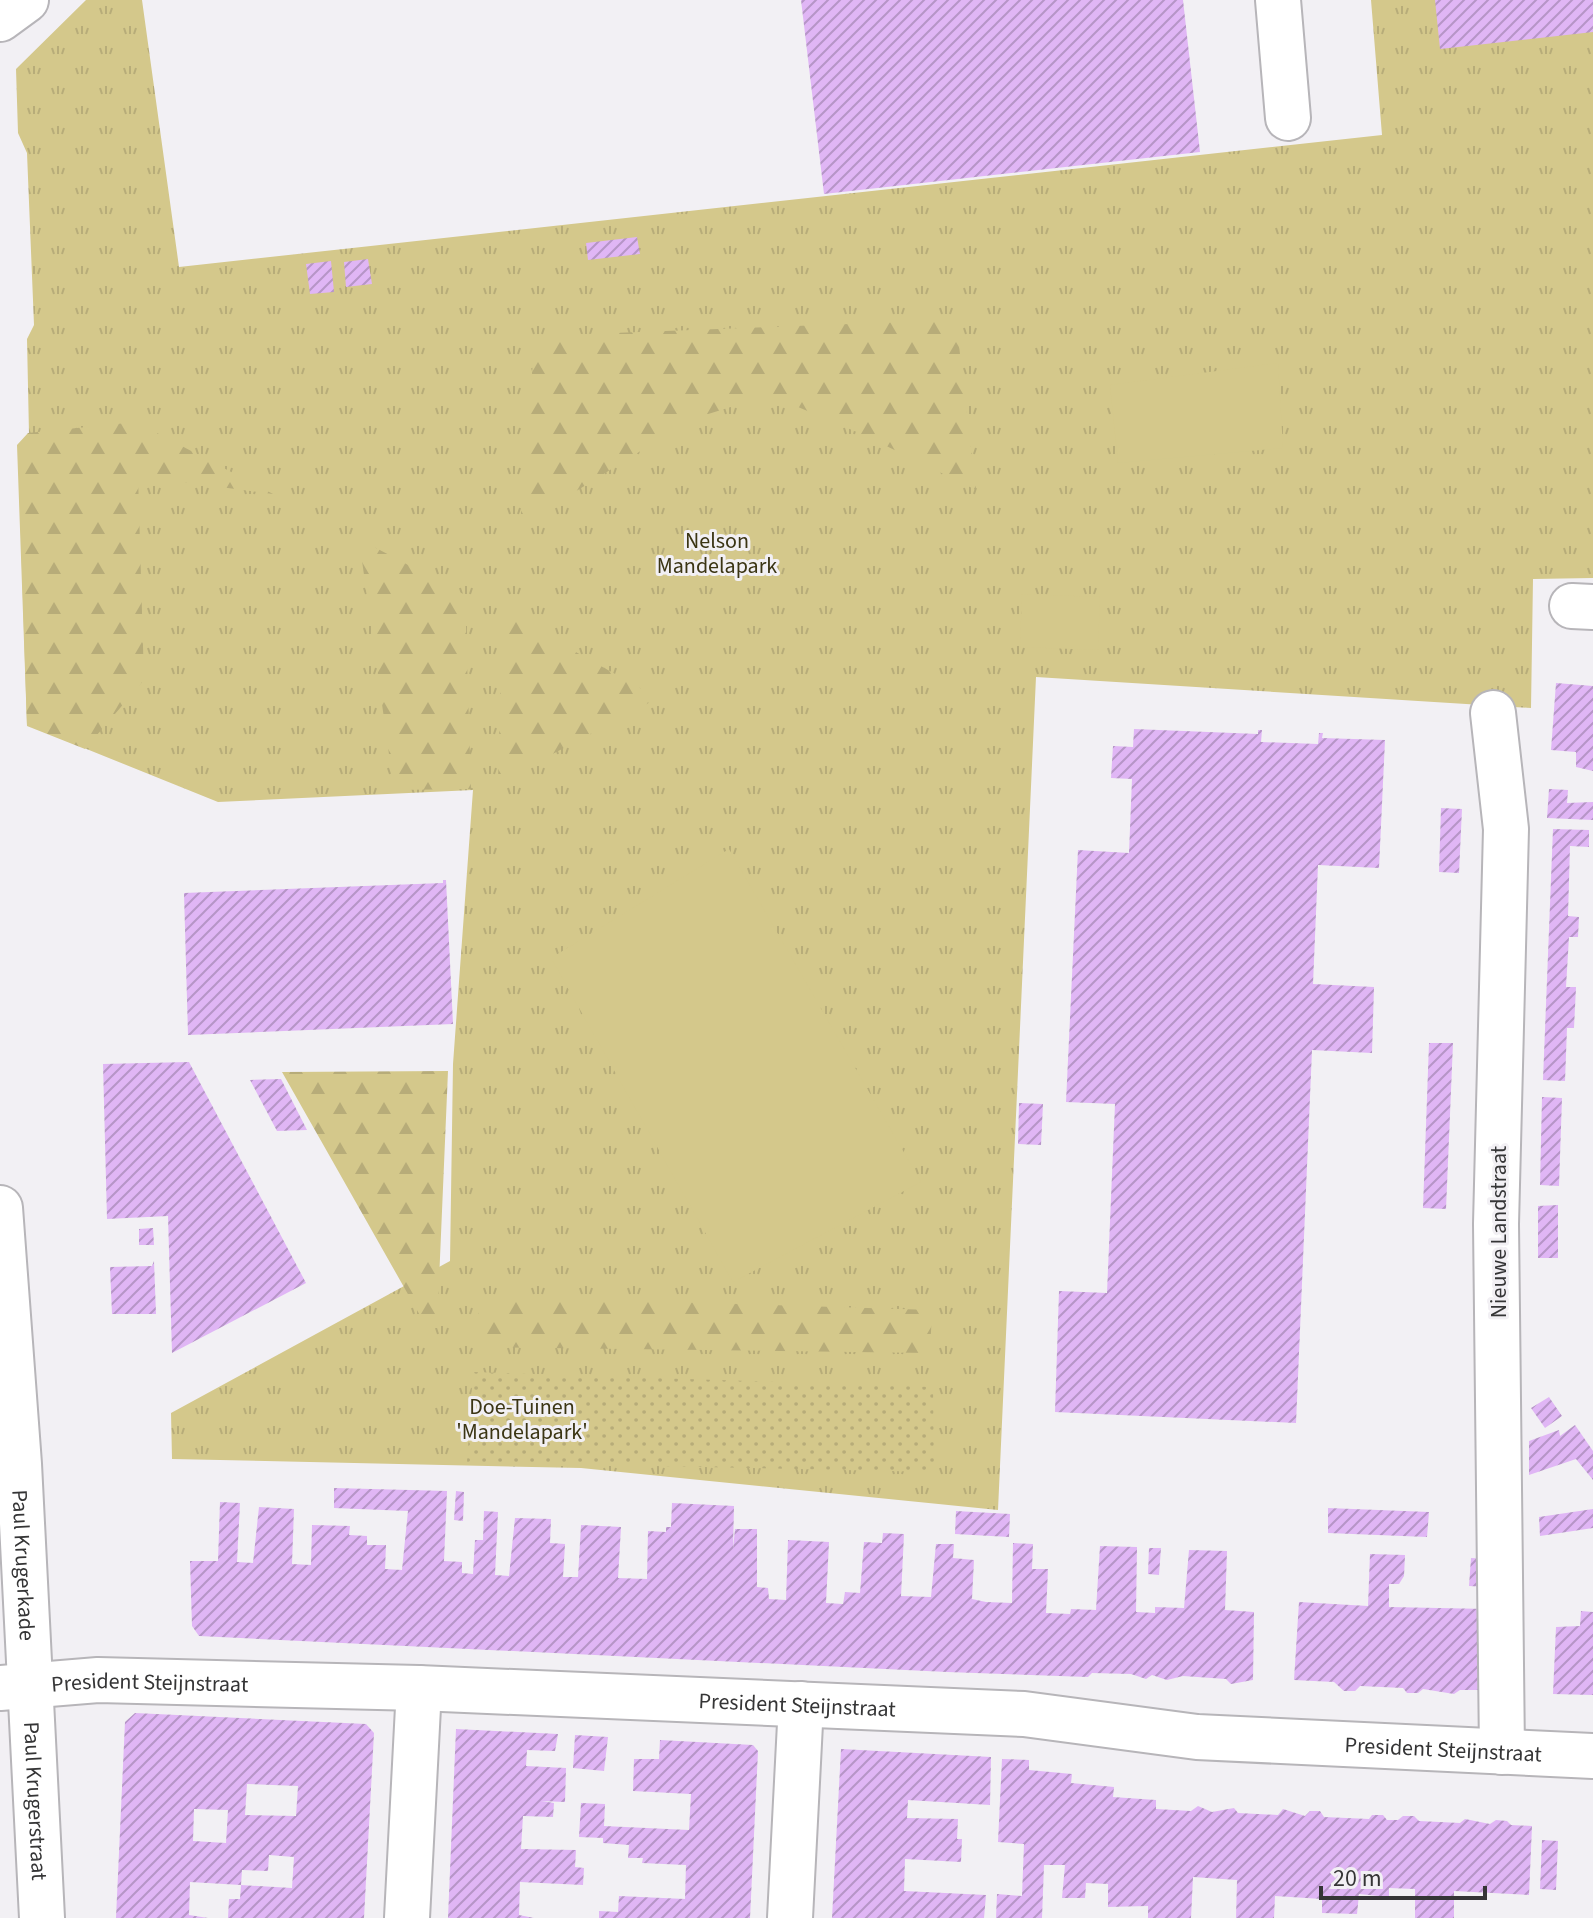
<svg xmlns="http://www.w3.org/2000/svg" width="1593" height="1918" font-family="'Source Sans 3',sans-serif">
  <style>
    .grass { fill: url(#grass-tufts) }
    .forest { fill: url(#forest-firs) }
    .garden { fill: url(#garden-dots) }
    .pitch { fill: #d4c88b }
    .building { fill: url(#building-hatch); fill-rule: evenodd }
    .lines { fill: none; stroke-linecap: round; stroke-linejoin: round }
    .minor-casing { stroke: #b7b5b9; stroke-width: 48 }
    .minor { stroke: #fff; stroke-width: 44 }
    .labels { text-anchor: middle; stroke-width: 6; stroke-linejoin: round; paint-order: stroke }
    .park-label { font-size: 22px; fill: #3b3514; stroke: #f2f0f4 }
    .street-label { font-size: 22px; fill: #353536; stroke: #f2f0f4 }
  </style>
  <defs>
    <pattern id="grass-tufts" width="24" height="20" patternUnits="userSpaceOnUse" patternTransform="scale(2)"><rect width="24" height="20" fill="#d4c88b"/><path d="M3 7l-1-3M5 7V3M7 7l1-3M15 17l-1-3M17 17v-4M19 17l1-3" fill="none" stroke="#b7ac79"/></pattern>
    <pattern id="forest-firs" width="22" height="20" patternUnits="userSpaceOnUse" patternTransform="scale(2)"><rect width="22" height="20" fill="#d4c88b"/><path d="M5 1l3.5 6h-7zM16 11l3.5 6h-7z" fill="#b7ac79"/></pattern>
    <pattern id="garden-dots" width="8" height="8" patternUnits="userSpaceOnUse" patternTransform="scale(2)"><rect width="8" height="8" fill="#d4c88b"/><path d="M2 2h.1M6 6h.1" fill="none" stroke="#b7ac79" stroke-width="1.8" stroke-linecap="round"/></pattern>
    <pattern id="building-hatch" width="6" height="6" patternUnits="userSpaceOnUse" patternTransform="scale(2)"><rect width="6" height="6" fill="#e0b6f5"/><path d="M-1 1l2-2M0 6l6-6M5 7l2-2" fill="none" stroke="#b695c7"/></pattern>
  </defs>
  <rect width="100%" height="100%" fill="#f2f0f4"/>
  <path class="grass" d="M86,0H142L179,267L1382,135L1371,0H1593V578L1533,579L1531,708L1036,677L998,1510L581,1468L172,1459L171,1413L450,1261L453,1064L473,790L218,802L27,725L18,445L29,434L27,339L34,325L27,153L18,133L16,69Z"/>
  <path class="forest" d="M956,320L976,490L866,436L770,395L692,419L520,526L535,336Z
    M136,422L273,494L138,476L144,680L85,749L27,726L17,445L28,433Z
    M359,539L465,595L471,789L394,790Z
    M515,618L658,698L498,783L502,626Z
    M448,1071L437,1328L426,1326L282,1072Z
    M479,1296L932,1310L930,1353L478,1347Z"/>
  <path class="garden" d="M473,1372L933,1387L934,1472L467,1462Z"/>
  <path class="pitch" d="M1278,363L1283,448L1118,463L1110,385Z
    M1022,594L1100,597L1098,650L1020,647Z
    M729,849L921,1182L733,1282L551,958Z"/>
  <path class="building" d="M801,0H1183L1200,152L824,194Z
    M1435,0H1593V32L1440,49Z
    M637,237L640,254L588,260L586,243Z
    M368,259L372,284L346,287L344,262Z
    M331,261L334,292L310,294L306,264Z
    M1556,683L1593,686V771L1576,767V752L1551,750Z
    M1134,729L1258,734V730H1262L1261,742L1318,744L1319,733H1323L1322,738L1385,740L1379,868L1318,865L1313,984L1374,987L1372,1053L1312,1050L1296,1423L1055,1412L1059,1291L1107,1293L1115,1104L1066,1102L1078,850L1129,853L1132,779L1111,778L1113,746L1133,747Z
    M1549,789L1568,790L1567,803L1593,802V820L1547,818Z
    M1441,808L1462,809L1459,873L1439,872Z
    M1553,829L1589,830V847L1570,846L1568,916L1579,917L1578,937H1569L1566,987H1576L1574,1028H1567L1565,1081L1543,1080Z
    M443,880H446L453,1024L188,1035L184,893L443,883Z
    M1429,1043H1453L1446,1209L1423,1208Z
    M189,1062L306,1283L172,1353L168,1216L107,1219L103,1064Z
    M281,1079L307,1130L277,1131L250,1080Z
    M1542,1097L1562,1098L1559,1186L1540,1185Z
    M1019,1103L1043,1104L1041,1145L1018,1144Z
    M1558,1205V1258H1538V1206Z
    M153,1228L154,1245H139V1229Z
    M154,1261L156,1314H112L110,1267L152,1266Z
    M1549,1397L1562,1416L1545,1428L1531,1408Z
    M1575,1425L1593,1451V1480L1576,1459L1529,1475V1441L1559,1430L1560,1436Z
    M334,1488L447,1491L444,1561L462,1562V1573L473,1574L475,1540H483L484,1511L498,1512L495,1575L509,1576L515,1518L551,1519L550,1543L565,1544L563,1577H578L581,1525L621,1527L618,1578L647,1579L648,1531L666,1532V1527H671L672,1503L734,1506L733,1549L735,1529H757V1587L768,1588L769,1599L786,1600L788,1540L829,1542L826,1603L843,1604L845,1592L860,1593L864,1542L882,1543L883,1533L904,1534L901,1596L931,1597L936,1544H954L953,1558L974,1560L972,1599L986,1602L1012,1603L1013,1543L1033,1544L1032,1569H1048L1046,1613L1070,1614L1071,1609L1096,1610L1100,1546L1137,1547L1136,1612L1155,1613V1607L1184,1608L1189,1550L1227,1551L1225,1610L1254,1612L1253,1680L1231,1684L1226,1679L1183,1676L1167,1680L1152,1675L1146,1679L1131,1674L1092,1673L1088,1677L947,1672L199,1636L192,1626L190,1561H218L220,1502L240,1503L237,1562L253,1563L259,1507L294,1509L292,1564L311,1565L312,1525L350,1526L349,1535L367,1536V1545H386L385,1569L402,1570L408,1511L334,1508Z
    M456,1491L464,1492L463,1521L454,1520Z
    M1328,1508L1429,1512L1427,1537L1328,1533Z
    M1593,1509V1528L1540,1536L1539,1517Z
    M956,1511L1010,1514L1009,1537L955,1534Z
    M1149,1548H1161L1159,1575L1148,1574Z
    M1370,1554L1405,1555L1404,1576L1399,1584H1389V1607L1488,1609L1485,1690H1460L1454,1694L1423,1689L1418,1693H1407L1403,1688L1360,1686L1355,1691H1344L1334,1682L1294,1680L1299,1602L1368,1606Z
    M1471,1558L1489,1559L1487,1587L1469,1586Z
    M1581,1611L1593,1612V1695L1553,1694L1556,1627L1580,1626Z
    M135,1713L366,1724L374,1733L364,1918H228L229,1899H240L241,1885L292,1888L294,1857L269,1855L268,1871L242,1870L241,1885L190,1882L189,1915L208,1918H116L125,1722ZM247,1784L298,1786L296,1816L245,1815ZM194,1809L228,1810L226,1843L193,1841Z
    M456,1729L558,1734L555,1751L527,1750L526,1766L566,1768L565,1802L541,1801L554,1803L553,1817L523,1816L521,1849L576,1850L575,1867L584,1868L583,1885L520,1882L519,1915L534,1918H448Z
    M575,1735L608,1737L604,1771L573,1768Z
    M660,1740L753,1745L758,1751L750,1918H599V1911L618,1912L619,1896L685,1899L686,1865L642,1863L643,1858H628L629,1845L603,1843V1838L579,1837L581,1803L605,1804L604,1826L689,1830L691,1794L633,1791L634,1759H659Z
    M841,1749L991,1757L990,1805L908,1800L907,1818L958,1819L957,1839H962L961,1862L905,1859L904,1891L986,1895L984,1918H832Z
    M1002,1759L1029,1760V1770L1072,1774L1071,1783L1114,1787L1113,1797L1156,1800V1809L1191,1811L1198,1806L1212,1812L1234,1808L1238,1813L1278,1815L1283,1809L1305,1816L1310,1811H1320L1324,1817L1369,1819L1372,1815H1383L1387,1820H1398L1403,1816H1414L1419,1821L1460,1823L1465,1819L1490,1824L1496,1820L1507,1821L1511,1825L1532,1826L1529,1895L1454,1891V1918H1415V1889L1389,1888V1897L1359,1894L1357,1914L1322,1913V1899L1275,1896L1274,1918H1236L1237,1880L1193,1877L1191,1918H1148V1906L1108,1907V1884L1086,1883L1085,1898H1062L1065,1865H1044L1042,1918H996L997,1894L1022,1896L1024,1844L998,1842Z
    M1542,1840L1558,1841L1556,1890L1540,1889Z"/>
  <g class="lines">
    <g class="minor-casing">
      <g id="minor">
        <path d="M1278,0L1288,118"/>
        <path d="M0,19L26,0"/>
        <path d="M1572,606L1593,607"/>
        <path d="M1493,713L1506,829L1496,1224L1502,1752"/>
        <path id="s1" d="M0,1208L19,1464L42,1918"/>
        <path id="s2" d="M0,1688L98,1680L419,1688L1024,1714L1197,1737L1593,1756"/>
        <path d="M407,1918L419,1688"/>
        <path d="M790,1918L801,1704"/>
      </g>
    </g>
    <use href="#minor" class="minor"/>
  </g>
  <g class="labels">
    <g class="park-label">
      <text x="717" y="548">Nelson<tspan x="717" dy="25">Mandelapark</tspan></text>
      <text x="522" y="1414">Doe-Tuinen<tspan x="522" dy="25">'Mandelapark'</tspan></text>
    </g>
    <g class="street-label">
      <text transform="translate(1498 1232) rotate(-90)" y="8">Nieuwe Landstraat</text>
      <text dy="8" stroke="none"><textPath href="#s1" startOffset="358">Paul Krugerkade</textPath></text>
      <text dy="8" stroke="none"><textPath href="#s2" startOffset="150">President Steijnstraat</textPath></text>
      <text dy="8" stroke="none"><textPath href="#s2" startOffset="798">President Steijnstraat</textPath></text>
      <text dy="8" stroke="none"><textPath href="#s2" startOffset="1446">President Steijnstraat</textPath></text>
      <text dy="8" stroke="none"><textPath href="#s1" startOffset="594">Paul Krugerstraat</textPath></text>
    </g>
  </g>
  <path d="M1321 1886v12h164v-12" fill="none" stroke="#353536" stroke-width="4"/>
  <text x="1333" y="1886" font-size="24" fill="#353536" stroke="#f2f0f4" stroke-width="6" paint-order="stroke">20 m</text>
</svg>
